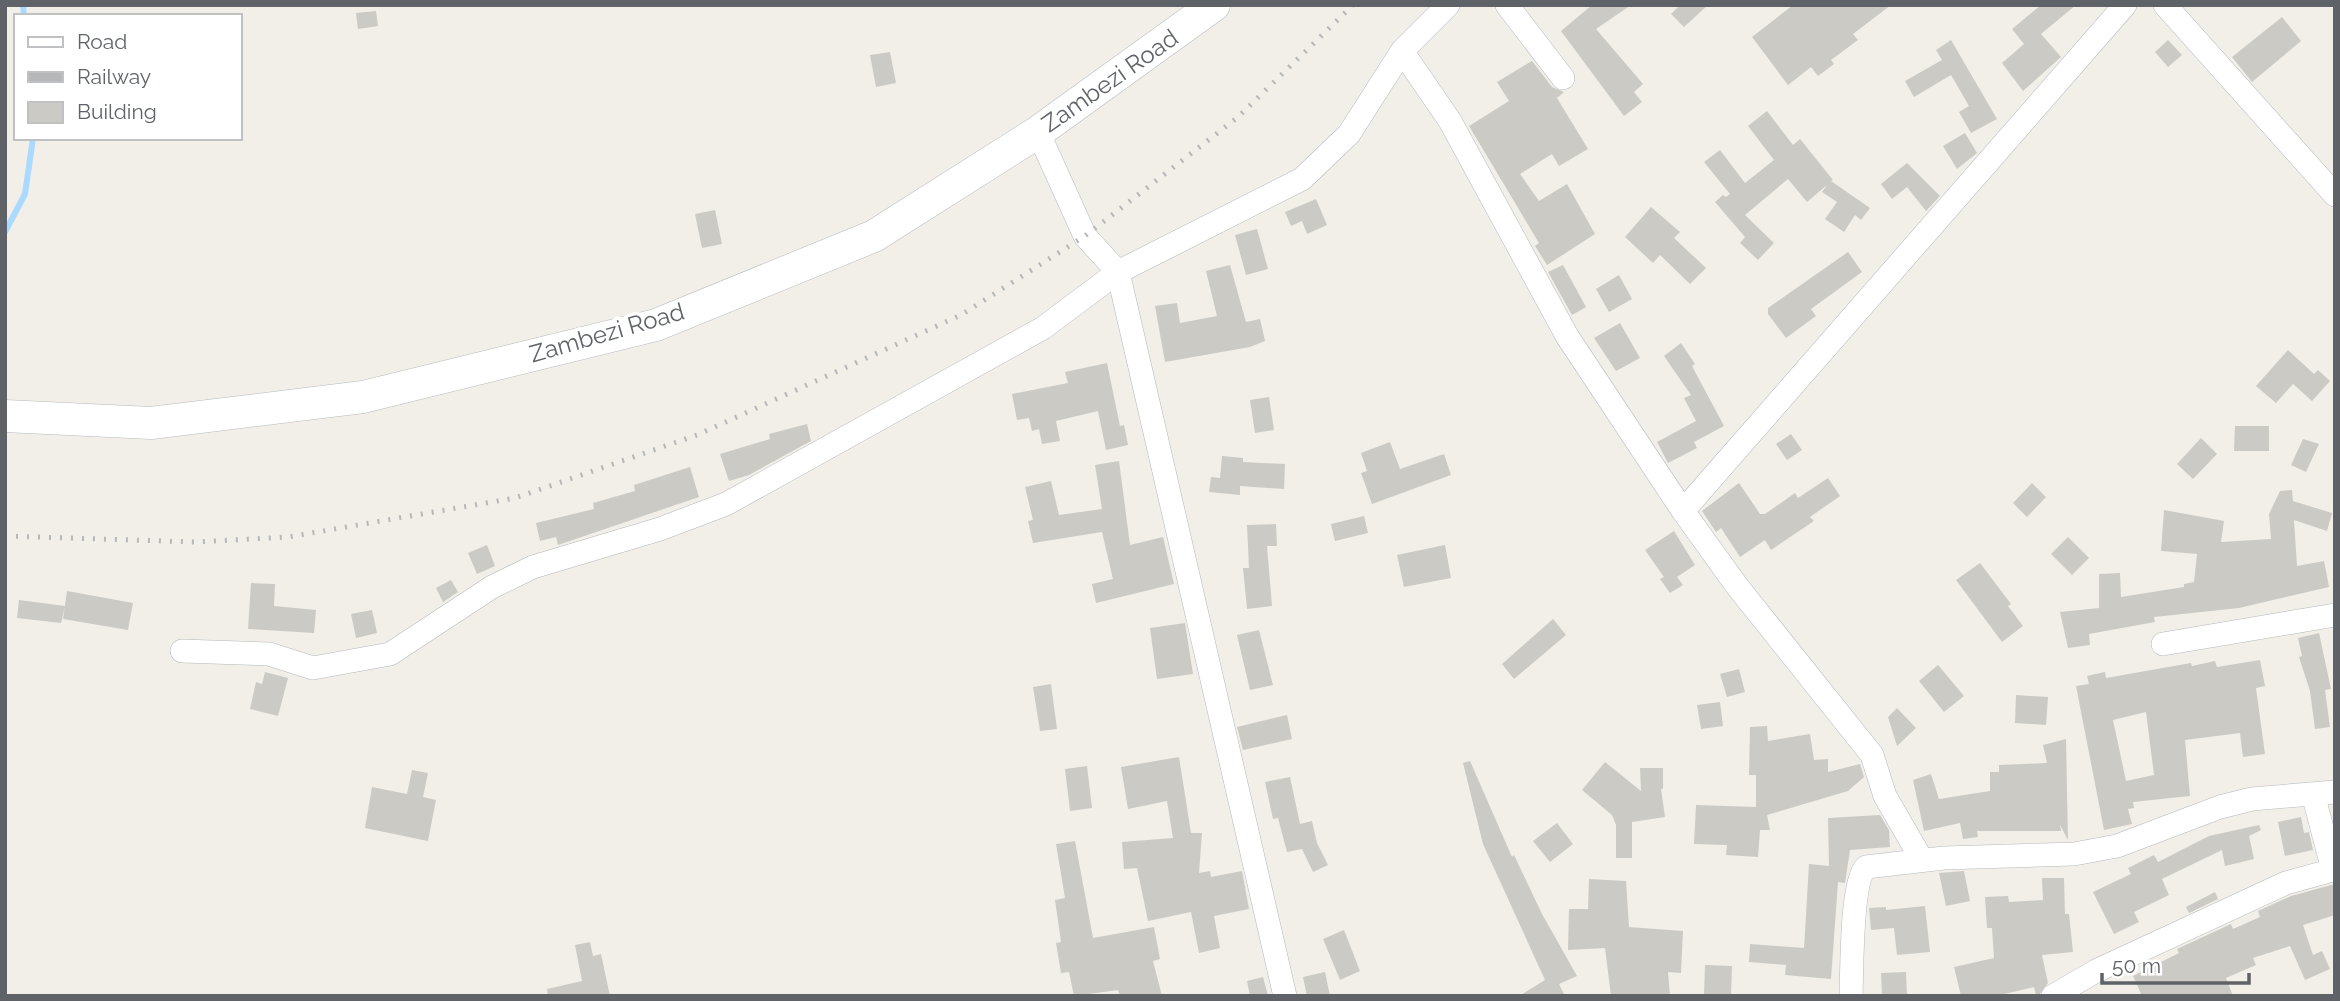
<svg xmlns="http://www.w3.org/2000/svg" width="2340" height="1001" font-family="Raleway,sans-serif">
  <style>
    .lines { fill: none; stroke-linecap: round; stroke-linejoin: round }
    .stream { stroke: #aadaff; stroke-width: 6 }
    .building { fill: #cccac5; fill-rule: evenodd }
    .minor-casing { stroke: #b5b8bc; stroke-width: 24 }
    .secondary-casing { stroke: #b6babf; stroke-width: 33 }
    .minor { stroke: #fff; stroke-width: 23 }
    .secondary { stroke: #fff; stroke-width: 32 }
    .rail { stroke: #b6b7b8; stroke-width: 5; stroke-dasharray: 2 9; stroke-linecap: butt }
    .labels { text-anchor: middle; stroke-width: 7; stroke-linejoin: round; paint-order: stroke }
    .street-label { font-size: 24px; fill: #5f6368; stroke: #fff }
  </style>
  <rect width="100%" height="100%" fill="#f1efe8"/>
  <g class="lines">
    <path class="stream" d="M23,5L24,16
      M5,232L25,194L33,138"/>
  </g>
  <path class="building" d="M1592,5H1631L1596,29L1643,84L1634,92L1642,102L1624,116L1561,31Z
    M1680,5H1708L1684,27L1671,14Z
    M1793,5H1891L1853,34L1858,40L1831,60L1834,64L1818,76L1811,67L1788,85L1752,37Z
    M2041,5H2076L2041,34L2061,57L2023,91L2002,63L2024,44L2012,29Z
    M376,11L378,26L358,29L356,13Z
    M2282,17L2301,41L2252,82L2232,57Z
    M1951,40L1997,119L1971,133L1959,112L1969,106L1951,75L1914,97L1905,81L1942,60L1936,50Z
    M2168,40L2182,55L2168,67L2155,52Z
    M890,52L896,83L876,87L870,55Z
    M1532,61L1552,87L1564,92L1557,98L1588,149L1559,166L1552,154L1520,174L1539,201L1567,184L1595,234L1547,265L1535,246L1539,243L1469,126L1509,101L1497,82Z
    M1767,111L1793,145L1800,139L1833,180L1831,181L1870,208L1861,220L1855,215L1844,232L1825,219L1837,202L1822,192L1827,185L1807,202L1788,179L1745,215L1774,243L1758,260L1740,243L1745,237L1715,202L1723,195L1726,197L1730,194L1704,162L1720,150L1745,183L1774,160L1748,126Z
    M1965,133L1977,153L1957,169L1943,146Z
    M1907,163L1940,196L1926,211L1907,187L1892,199L1881,184Z
    M1316,199L1327,225L1307,234L1302,221L1291,226L1285,212Z
    M1651,207L1680,232L1674,238L1706,268L1690,284L1660,255L1653,263L1625,237Z
    M715,210L722,244L702,248L695,214Z
    M1257,229L1268,269L1246,275L1235,235Z
    M1848,252L1862,272L1811,309L1816,316L1786,338L1768,314V308Z
    M1230,265L1246,322L1260,319L1265,341L1250,347L1165,362L1155,306L1177,303L1180,323L1217,316L1206,271Z
    M1563,265L1586,307L1572,315L1548,272Z
    M1619,275L1632,299L1609,312L1596,289Z
    M1620,323L1640,358L1616,371L1594,338Z
    M1681,343L1695,364L1692,366L1724,426L1694,442L1697,448L1668,463L1657,442L1696,421L1684,398L1691,395L1664,356Z
    M2288,350L2314,374L2318,370L2330,381L2312,401L2293,384L2276,403L2256,386Z
    M1107,363L1120,426L1124,425L1128,445L1106,450L1098,411L1056,421L1060,441L1042,444L1039,429L1032,431L1029,418L1017,420L1012,394L1068,383L1065,372Z
    M1269,397L1274,430L1255,433L1250,400Z
    M807,424L811,441L749,475L729,481L720,454L770,439L769,434Z
    M2235,426H2269V451H2234Z
    M1791,434L1802,450L1787,460L1776,444Z
    M2201,438L2217,454L2193,479L2177,464Z
    M2303,439L2319,444L2306,472L2291,465Z
    M1390,442L1400,469L1444,454L1451,475L1372,504L1361,473L1367,471L1361,453Z
    M1222,456L1243,458V462L1285,464L1284,489L1240,486V495L1209,492L1211,477L1220,478Z
    M1119,461L1130,545L1163,537L1174,584L1096,603L1092,584L1113,579L1102,532L1033,543L1028,521L1033,520L1025,487L1051,481L1059,515L1102,509L1095,465Z
    M690,467L699,497L558,545L556,537L540,541L536,523L594,509L593,503L635,491L634,485Z
    M1828,478L1840,496L1810,517L1814,521L1771,550L1765,540L1740,557L1721,528L1716,532L1702,511L1739,483L1760,514H1765L1795,493L1798,498Z
    M2032,483L2046,497L2027,517L2013,503Z
    M2292,490L2293,501L2332,513L2327,531L2294,520L2297,566L2324,561L2329,587L2239,608L2154,617L2155,622L2089,634L2090,645L2068,648L2060,612L2099,608V574L2120,573L2121,597L2184,587V584L2194,582L2197,554L2161,551L2164,510L2224,521L2221,542L2271,539L2269,514L2280,491Z
    M1364,516L1368,533L1335,541L1331,524Z
    M1276,524L1277,546H1267L1272,606L1247,609L1243,568H1249L1247,525Z
    M1674,531L1695,565L1677,577L1683,585L1670,593L1660,579L1664,577L1645,550Z
    M2068,537L2089,558L2072,575L2051,554Z
    M487,545L495,566L477,574L468,553Z
    M1445,545L1451,578L1404,587L1397,555Z
    M1980,563L2011,604L2008,606L2023,626L2002,642L1956,580Z
    M451,580L458,592L443,602L436,588Z
    M251,583L275,584L274,606L316,610L314,633L248,629Z
    M67,591L133,603L128,630L63,619Z
    M19,600L65,606L61,623L17,618Z
    M372,610L377,633L356,638L351,614Z
    M1553,619L1566,635L1514,679L1502,664Z
    M1185,623L1193,674L1157,679L1150,628Z
    M1259,630L1273,685L1250,690L1237,635Z
    M2319,633L2331,689L2325,690L2330,727L2315,729L2310,691L2299,657L2302,656L2298,638Z
    M2260,660L2265,686L2256,688L2265,754L2243,757L2240,733L2185,740L2190,796L2133,802L2134,808L2128,809L2132,824L2104,830L2076,686L2089,684L2087,676L2105,672L2106,678L2191,663L2192,666L2215,661L2217,667ZM2146,712L2154,775L2126,781L2113,720Z
    M1938,665L1964,696L1944,712L1919,681Z
    M1739,669L1745,692L1727,697L1720,674Z
    M265,672L288,678L278,716L250,709L256,682L262,684Z
    M1051,684L1057,729L1040,731L1033,687Z
    M2016,695L2048,697L2046,725L2015,723Z
    M1720,702L1723,726L1701,729L1697,705Z
    M1897,708L1916,728L1897,746L1888,717Z
    M1287,715L1292,739L1243,750L1237,727Z
    M1767,726L1768,741L1810,734L1814,760L1828,759V772L1860,764L1864,777L1848,791L1767,815L1770,830H1760L1758,857L1726,855L1727,845L1694,844L1696,805L1756,807V775H1749L1750,727Z
    M2066,739L2068,840L2060,825L2061,831H1977L1978,837L1963,839L1960,823L1924,831L1913,780L1931,774L1939,799L1990,791V772H1999V765L2047,763L2043,745Z
    M1179,757L1191,833H1202L1199,873L1210,871L1211,877L1242,871L1249,909L1214,916L1220,948L1199,953L1191,912L1148,921L1137,868L1124,869L1122,842L1173,838L1167,801L1128,809L1121,767Z
    M1470,761L1512,857L1514,855L1542,914L1577,976L1559,984L1565,996H1519L1545,980L1483,844L1463,763Z
    M1605,762L1641,791L1640,768H1663V789H1661L1665,817L1632,822V858H1616V825L1612,815L1582,790Z
    M1087,766L1092,808L1070,811L1065,769Z
    M412,770L428,773L423,797L436,800L428,841L365,828L372,787L407,794Z
    M1290,777L1300,824L1312,821L1317,843L1328,865L1313,872L1302,849L1287,852L1278,818L1273,819L1265,782Z
    M1880,815L1889,830L1890,847L1850,850L1845,883L1838,882L1831,979L1785,975L1786,965L1749,962L1750,944L1804,948L1809,864L1829,866L1828,818Z
    M2301,817L2304,833L2309,832L2313,850L2285,856L2278,822Z
    M1557,823L1573,844L1550,862L1533,841Z
    M2259,825L2261,830L2249,836L2254,859L2225,866L2222,850L2162,879L2169,895L2134,912L2139,922L2114,934L2093,892L2131,874L2128,868L2154,855L2158,862L2209,836Z
    M1075,841L1093,938L1154,927L1160,959L1153,961L1162,996H1120L1118,990L1074,996L1069,972L1061,973L1056,943L1061,942L1055,900L1065,898L1056,844Z
    M1964,871L1970,901L1946,906L1939,873Z
    M2042,878H2064L2065,914H2069L2073,952L2042,955L2048,983L2039,995H2036L2034,987L1996,996H1961L1954,967L1994,958L1992,928H1987L1985,897L2008,896L2009,902L2043,900Z
    M1589,879L1626,881L1629,927L1683,931L1681,973L1668,972L1670,996H1611L1605,948L1568,950L1569,909H1588Z
    M2335,884V915L2303,925L2313,955L2322,951L2330,969L2305,980L2290,946L2253,958L2256,965L2226,978L2233,996H2142L2133,976L2179,953L2177,949L2231,924L2233,929L2260,917L2258,911L2291,896Z
    M2215,892L2218,899L2189,913L2186,907Z
    M1925,906L1930,952L1897,955L1894,928L1871,930L1869,908L1886,907V910Z
    M1344,930L1360,971L1340,980L1323,939Z
    M590,942L593,956L601,954L610,996H548L547,989L582,981L575,945Z
    M1705,965L1732,966L1731,996H1704Z
    M1325,972L1330,996H1307L1303,977Z
    M1906,972L1907,996H1882L1881,973Z
    M1263,977L1268,996H1250L1247,981Z"/>
  <g class="lines">
    <g class="minor-casing">
      <path id="minor" d="M1507,5L1563,78
        M2165,5L2335,195
        M1402,51L1450,121L1567,336L1683,511L2125,5
        M1038,132L1085,236L1118,272L1285,996
        M1683,511L1737,586L1872,755L1885,796L1922,860
        M2163,644L2335,615
        M182,651L269,654L313,668L390,654L492,587L533,567L660,529L726,504L1043,328L1118,272L1302,179L1349,134L1402,51L1448,5
        M1851,996C1852,972 1851,881 1866,867L1944,858L2074,854L2117,846L2220,807L2252,799L2335,792
        M2053,996L2096,971L2286,883L2333,870L2313,794"/>
    </g>
    <g class="secondary-casing">
      <path id="secondary" d="M5,416L151,423L363,397L656,325L874,236L1038,132L1214,5"/>
    </g>
    <use href="#minor" class="minor"/>
    <use href="#secondary" class="secondary"/>
    <path class="rail" d="M5,536L195,542L288,537L515,498L697,435L961,315L1085,236L1238,117L1353,5"/>
  </g>
  <g class="labels">
    <g class="street-label">
      <text transform="translate(1110 81) rotate(-35)" y="8">Zambezi Road</text>
      <text transform="translate(607 333) rotate(-16)" y="8">Zambezi Road</text>
    </g>
  </g>
  <rect width="2340" height="1001" fill="none" stroke="#5f6368" stroke-width="14"/>
  <rect x="14" y="14" width="228" height="126" fill="#ffffff" stroke="#bfc1c3" stroke-width="2"/>
  <rect x="28" y="37" width="35" height="10" fill="#ffffff" stroke="#bfc1c3" stroke-width="2"/>
  <text x="77" y="49" font-size="21" fill="#5f6368">Road</text>
  <rect x="28" y="72" width="35" height="10" fill="#b6b7b8" stroke="#bfc1c3" stroke-width="2"/>
  <text x="77" y="84" font-size="21" fill="#5f6368">Railway</text>
  <rect x="28" y="102" width="35" height="21" fill="#cccac5" stroke="#bfc1c3" stroke-width="2"/>
  <text x="77" y="119" font-size="21" fill="#5f6368">Building</text>
  <path d="M2102 973v10h147v-10" fill="none" stroke="#5f6368" stroke-width="3.5"/>
  <text x="2112" y="973" font-size="21" fill="#5f6368" stroke="#ffffff" stroke-width="5" paint-order="stroke">50 m</text>
</svg>
